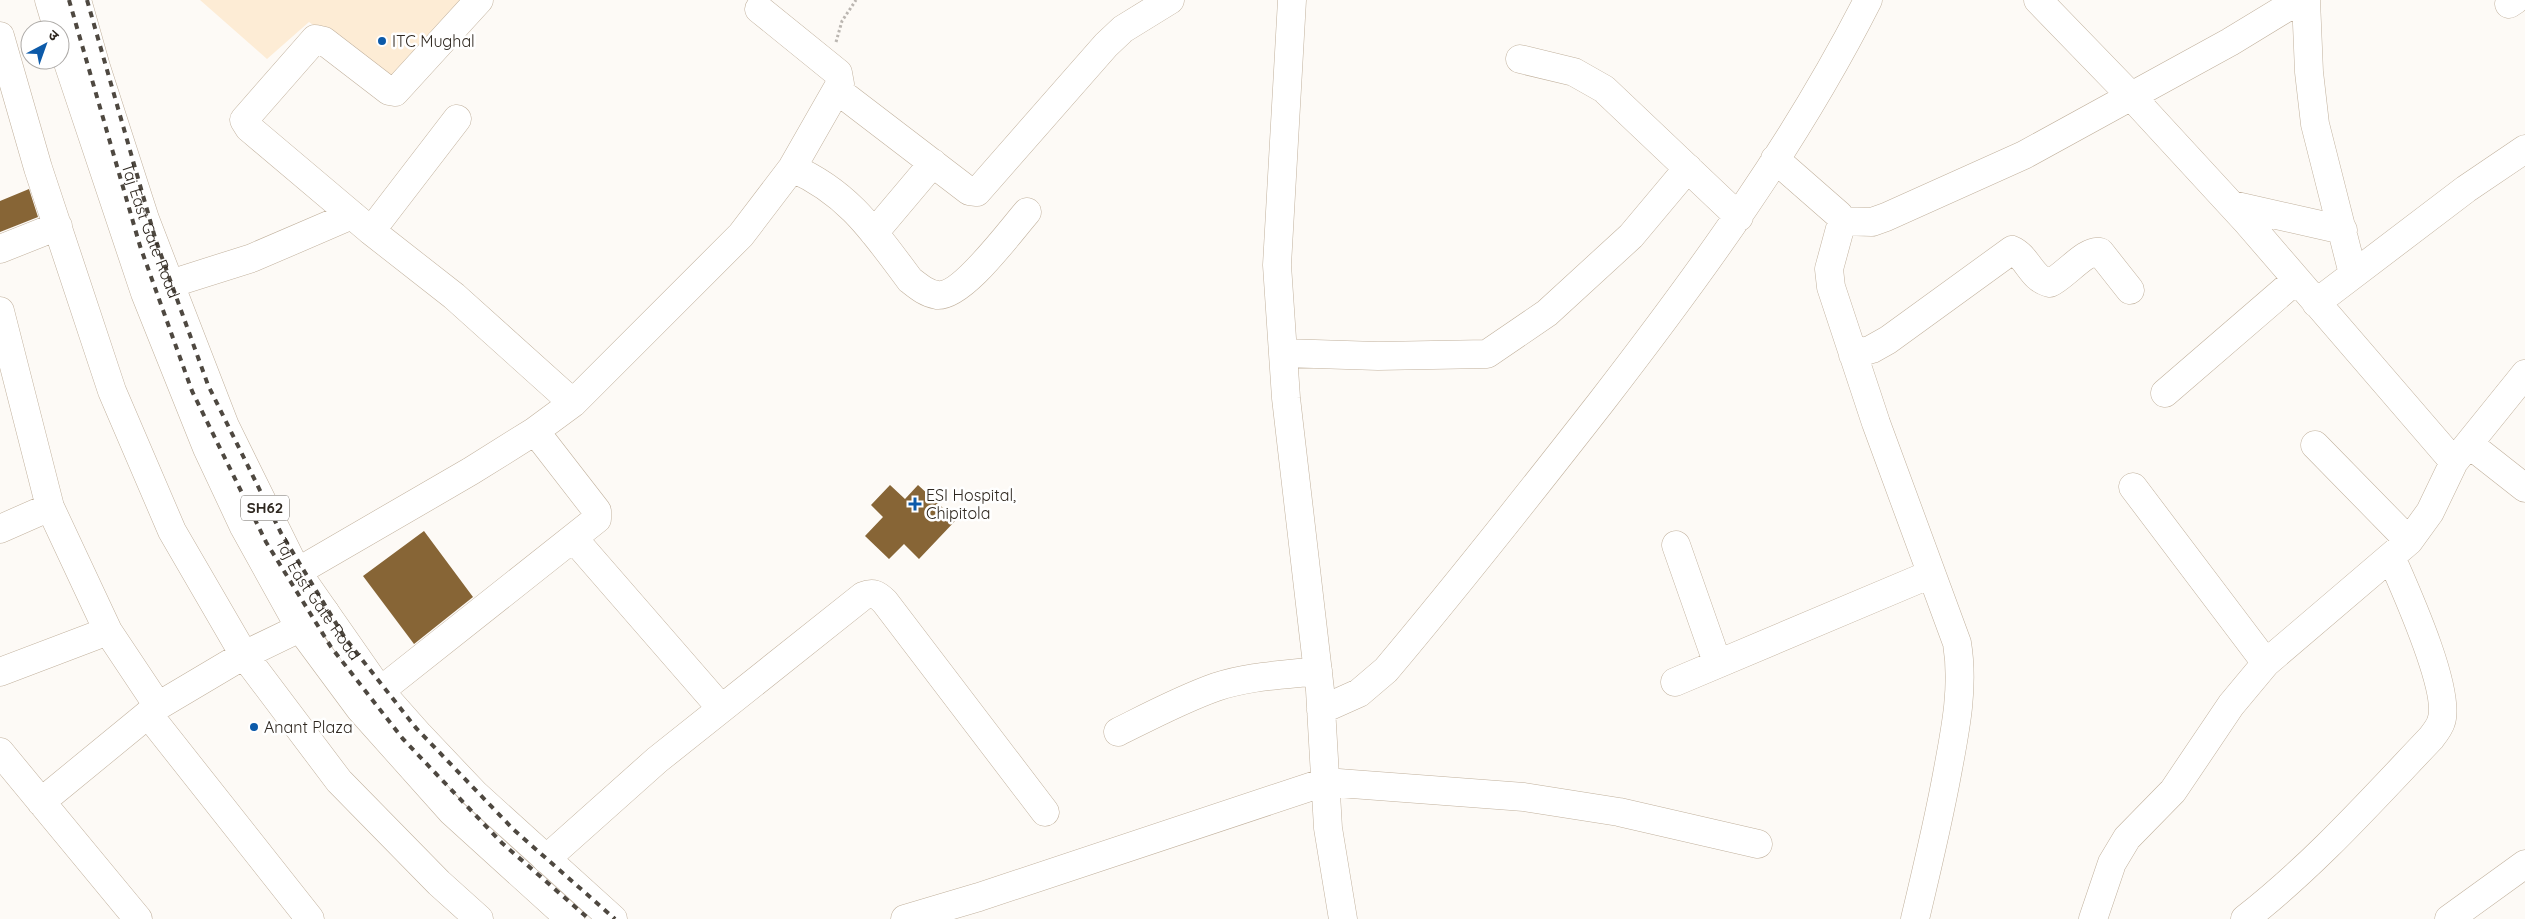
<svg xmlns="http://www.w3.org/2000/svg" width="2525" height="919" font-family="Quicksand,'Noto Sans Devanagari',sans-serif">
  <style>
    .built { fill: #fdecd5 }
    .building { fill: #876536 }
    .lines { fill: none; stroke-linecap: round; stroke-linejoin: round }
    .minor-casing { stroke: #c1b19d; stroke-width: 29 }
    .major-casing { stroke: #c1b19d; stroke-width: 29 }
    .path { stroke: #bbb6b1; stroke-width: 3; stroke-dasharray: 2.5 2.5; stroke-linecap: butt }
    .minor { stroke: #fff; stroke-width: 28 }
    .major { stroke: #fff; stroke-width: 28 }
    .rail { stroke: #4e4840; stroke-width: 4; stroke-dasharray: 6 6; stroke-linecap: butt }
    .poi-dot { fill: #0c5aa9; stroke: #fff; stroke-width: 2 }
    .labels { text-anchor: middle; stroke-width: 5; stroke-linejoin: round; paint-order: stroke }
    .shield { fill: #fff; stroke: #6d6863; stroke-width: 1 }
    .shield-label { font-size: 15px; font-weight: bold; fill: #2f2820 }
    .poi-label { font-size: 16px; fill: #2f2820; stroke: #fff; text-anchor: start }
    .street-label { font-size: 16px; fill: #2f2820; stroke: #fff }
  </style>
  <rect width="100%" height="100%" fill="#fdfaf6"/>
  <path class="built" d="M200,0H466L392,82L309,22L267,59Z"/>
  <path class="building" d="M29,189L38,217L0,232V201Z
    M890,485L905,499L918,485L956,520L919,559L904,544L889,559L865,536L883,517L871,505Z
    M424,531L473,597L414,644L363,576Z"/>
  <g class="lines">
    <g class="minor-casing">
      <path id="minor" d="M479,0L395,92L389,91L324,41L315,39L244,120L249,128L371,231L454,296L573,403
        M1292,0L1277,265L1286,398L1320,690L1328,828L1343,919
        M2038,0L2131,96L2248,223L2454,462
        M2306,0L2309,72L2315,124L2353,274
        M2509,4L2515,0
        M0,36L38,168L112,391L172,531L244,655L339,781L439,883L479,919
        M1520,59L1574,72L1604,89L1739,217
        M837,90L969,191L977,192L1106,45L1123,29L1170,0
        M1775,159L1839,215L1842,221L1829,269L1831,287L1876,423L1957,643C1964,685 1956,727 1948,769C1939,819 1927,869 1915,919
        M792,168C849,193 874,232 910,280C919,287 926,293 937,295C962,298 1011,230 1027,212
        M2232,205L2343,230
        M1842,221L1872,222L1886,217L2024,155L2230,42L2299,0
        M371,231L457,119
        M874,233L933,163
        M0,249L58,226
        M170,284L252,258L352,215
        M2316,303L2466,189L2525,149
        M0,311L50,507L108,631L158,706
        M1283,353L1378,356L1487,354L1547,313L1631,236L1688,168
        M1853,355L1872,349L1888,340L2012,250C2028,257 2031,279 2050,283C2064,277 2087,248 2100,252L2130,290
        M2165,393L2296,280
        M2469,444L2525,488
        M2315,445L2409,541
        M2133,487L2266,663
        M0,529L50,507
        M574,539L721,708
        M1676,545L1717,662
        M297,572L471,471L535,431L573,403L741,235L792,168L840,84L838,73L759,9
        M0,672L108,631
        M1675,682L1931,574
        M380,691L597,519V511L535,431
        M1321,710L1359,693L1386,670C1460,582 1531,492 1602,401C1700,274 1795,144 1868,0
        M148,714L310,919
        M1118,732C1150,716 1182,699 1216,687C1248,676 1284,675 1318,671
        M0,752L138,919
        M41,802L158,706L244,655L300,628L325,612
        M546,859L657,760L863,596C873,592 877,594 885,602L1045,812
        M905,919L979,897L1325,782L1524,797L1619,812L1758,844
        M2093,919L2112,863L2127,838L2173,791L2231,705L2266,663L2409,541L2430,512L2454,462L2525,374
        M2245,919C2315,864 2370,802 2431,738C2434,734 2439,728 2441,722C2452,692 2405,589 2391,557
        M2449,919L2525,864"/>
    </g>
    <g class="major-casing">
      <g id="major">
        <path d="M49,0L58,30"/>
        <path id="s1" d="M77,0L96,67L145,219L170,284L225,426L297,572L380,691L419,735L475,794L613,919"/>
        <path d="M60,39L145,293L207,448L244,527L300,628L360,709L452,812L570,919"/>
      </g>
    </g>
    <path class="path" d="M836,42L842,21L856,0"/>
    <use href="#minor" class="minor"/>
    <use href="#major" class="major"/>
    <path class="rail" d="M69,0L140,246L192,391L266,542L331,647L403,739L502,843L589,919
      M87,0L156,241L208,385L281,533L345,638L416,728L514,830L615,919"/>
  </g>
  <g class="poi-dot">
    <circle cx="382" cy="41" r="5"/>
    <path d="M912.5 496.5h5v5h5v5h-5v5h-5v-5h-5v-5h5z"/>
    <circle cx="254" cy="727" r="5"/>
  </g>
  <g class="labels">
    <rect class="shield" x="241" y="495.5" width="48" height="25" rx="4"/>
    <g class="shield-label">
      <text x="265" y="513">SH62</text>
    </g>
    <g class="poi-label">
      <text x="392" y="47">ITC Mughal</text>
      <text x="926" y="501">ESI Hospital,<tspan x="926" dy="18">Chipitola</tspan></text>
      <text x="264" y="733">Anant Plaza</text>
    </g>
    <g class="street-label">
      <text dy="6" stroke="none"><textPath href="#s1" startOffset="242">Taj East Gate Road</textPath></text>
      <text dy="6" stroke="none"><textPath href="#s1" startOffset="648">Taj East Gate Road</textPath></text>
    </g>
  </g>
  <g transform="translate(45 45) rotate(41)"><circle r="24" fill="#ffffff" stroke="#aca9a6"/>
  <path d="M0-4L9 19L0 12L-9 19Z" fill="#0c5aa9"/>
  <text y="-8" font-size="14" font-weight="bold" text-anchor="middle" fill="#2f2820">उ</text>
  </g>
</svg>
